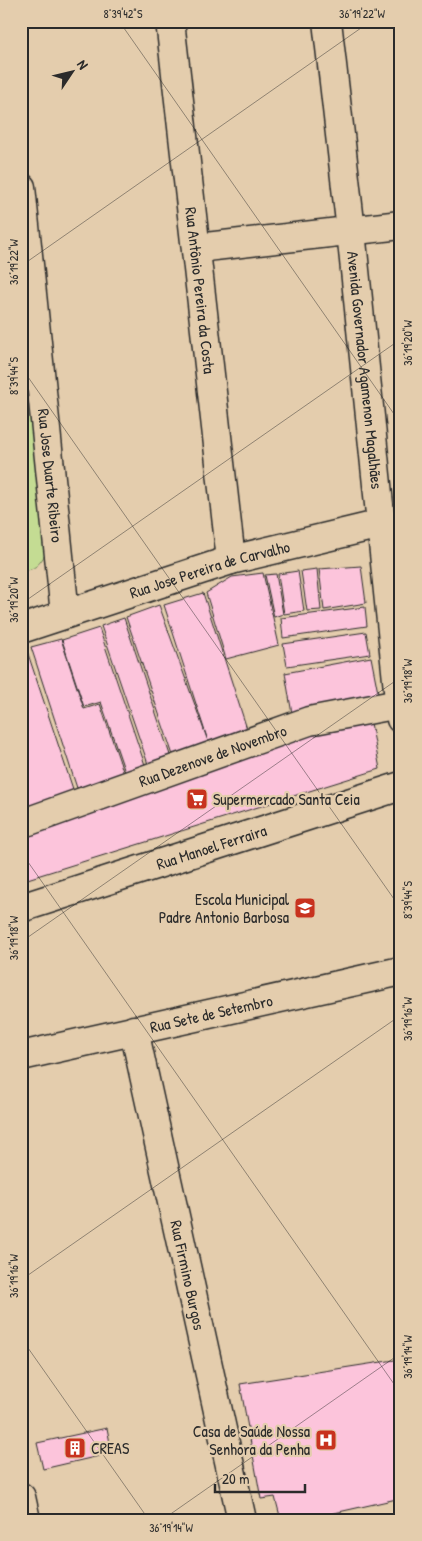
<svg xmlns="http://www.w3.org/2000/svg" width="422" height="1541" font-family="'Patrick Hand',sans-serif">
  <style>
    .green { fill: #c4dc93; stroke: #78845f }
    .building { fill: #fcc4db; stroke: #2b2b2b }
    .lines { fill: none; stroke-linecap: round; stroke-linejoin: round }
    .minor-casing { stroke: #2b2b2b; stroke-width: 31 }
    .minor { stroke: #e4cdad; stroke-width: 28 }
    .ticks { fill: none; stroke: #2b2b2b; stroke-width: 1; stroke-opacity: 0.45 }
    .labels { text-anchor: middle; stroke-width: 4.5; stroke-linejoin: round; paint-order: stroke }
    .street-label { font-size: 16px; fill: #2b2b2b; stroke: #e4cdad }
    .poi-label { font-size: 16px; fill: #2b2b2b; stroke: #e4cdad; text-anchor: start }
    .neatline { fill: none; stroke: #2b2b2b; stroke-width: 2 }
    .ticks-label { font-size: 12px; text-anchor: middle; fill: #2b2b2b }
  </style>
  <rect width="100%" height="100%" fill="#e4cdad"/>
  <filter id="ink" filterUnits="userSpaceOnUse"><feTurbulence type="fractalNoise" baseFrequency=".02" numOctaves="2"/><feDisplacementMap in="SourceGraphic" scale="10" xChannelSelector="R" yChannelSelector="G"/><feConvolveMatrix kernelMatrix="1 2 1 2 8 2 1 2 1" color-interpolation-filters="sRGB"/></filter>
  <g filter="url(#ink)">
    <path class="green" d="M21,322L46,553C39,565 35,570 21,571Z"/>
    <path class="building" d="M361,566L366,603L324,610L319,569Z
      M317,569L321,610L307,611L301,571Z
      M298,571L304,611L284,614L278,574Z
      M263,573L279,645L226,659L206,593L232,577Z
      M276,574L283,614L274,617L265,575Z
      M203,593L248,732L209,744L164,605Z
      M159,605L209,744L174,758L126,617Z
      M365,607L367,626L283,638L281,618Z
      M124,618L171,758L149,767L101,626Z
      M99,628L146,768L126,775L101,702L84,707L62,640Z
      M366,632L370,654L287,666L283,644Z
      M61,639L84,709L100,704L124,774L77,788L31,647Z
      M26,648L75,795L28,814L21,794V649Z
      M371,657L379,698L292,714L285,673Z
      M370,718L380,769L21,881V830L318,730Z
      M401,1359V1498L303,1520H281L275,1497L261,1499L240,1384Z
      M107,1428L112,1453L43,1469L37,1443Z"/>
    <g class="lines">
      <g class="minor-casing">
        <g id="minor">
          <path id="s1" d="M170,21L231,560"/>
          <path id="s2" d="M327,21L351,231L401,719"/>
          <path id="s3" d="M21,187L65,614"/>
          <path d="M197,248L401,225"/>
          <path id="s4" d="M21,629L231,560L381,524L401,525"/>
          <path id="s5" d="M29,821L309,721L399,704"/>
          <path id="s6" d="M21,908L401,786"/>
          <path id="s7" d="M134,1030L242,1520"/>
          <path id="s8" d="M21,1056L401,971"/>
          <path d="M21,1497L26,1520"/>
        </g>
      </g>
      <use href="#minor" class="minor"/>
    </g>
  </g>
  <path class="ticks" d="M119,21L401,424M21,266L371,21M21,367L401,909M21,604L401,339M21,852L401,1394M21,942L401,677M21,1280L401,1015M21,1338L149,1520M162,1520L401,1353"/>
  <defs>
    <g id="supermarket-square" transform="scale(1.125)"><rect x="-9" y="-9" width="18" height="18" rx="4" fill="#c8321e" stroke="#e4cdad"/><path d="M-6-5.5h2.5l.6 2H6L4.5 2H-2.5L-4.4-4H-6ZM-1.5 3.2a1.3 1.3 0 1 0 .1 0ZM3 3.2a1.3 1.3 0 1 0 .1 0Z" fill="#fff"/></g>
    <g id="school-square" transform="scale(1.125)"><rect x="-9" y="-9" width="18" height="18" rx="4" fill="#c8321e" stroke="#e4cdad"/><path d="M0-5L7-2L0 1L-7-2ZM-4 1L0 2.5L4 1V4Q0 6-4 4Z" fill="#fff"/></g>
    <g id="hospital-square" transform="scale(1.125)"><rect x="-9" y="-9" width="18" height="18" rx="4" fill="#c8321e" stroke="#e4cdad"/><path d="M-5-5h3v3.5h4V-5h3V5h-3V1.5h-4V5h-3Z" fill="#fff"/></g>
    <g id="building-square" transform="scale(1.125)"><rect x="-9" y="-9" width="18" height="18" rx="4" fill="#c8321e" stroke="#e4cdad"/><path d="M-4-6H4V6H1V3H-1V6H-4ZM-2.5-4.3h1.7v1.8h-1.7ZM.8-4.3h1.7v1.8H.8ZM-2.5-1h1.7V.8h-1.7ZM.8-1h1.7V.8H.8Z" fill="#fff"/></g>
  </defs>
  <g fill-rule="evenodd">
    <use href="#supermarket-square" x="197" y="799"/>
    <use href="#school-square" x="305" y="908"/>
    <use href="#hospital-square" x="326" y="1440"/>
    <use href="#building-square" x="75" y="1448"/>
  </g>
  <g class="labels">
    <g class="street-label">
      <text dy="6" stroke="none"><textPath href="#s1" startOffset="271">Rua Antônio Pereira da Costa</textPath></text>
      <text dy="6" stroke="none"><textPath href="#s2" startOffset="351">Avenida Governador Agamenon Magalhães</textPath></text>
      <text dy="6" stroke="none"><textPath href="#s3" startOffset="290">Rua Jose Duarte Ribeiro</textPath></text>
      <text dy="6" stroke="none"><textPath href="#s4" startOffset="198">Rua Jose Pereira de Carvalho</textPath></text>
      <text dy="6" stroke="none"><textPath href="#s5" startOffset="195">Rua Dezenove de Novembro</textPath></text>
      <text dy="6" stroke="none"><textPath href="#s6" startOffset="200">Rua Manoel Ferraira</textPath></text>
      <text dy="6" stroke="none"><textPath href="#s8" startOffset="195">Rua Sete de Setembro</textPath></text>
      <text dy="6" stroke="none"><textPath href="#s7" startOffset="251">Rua Firmino Burgos</textPath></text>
    </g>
    <g class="poi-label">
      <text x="213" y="805">Supermercado Santa Ceia</text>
      <text x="289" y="905" text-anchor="end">Escola Municipal<tspan x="289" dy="18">Padre Antonio Barbosa</tspan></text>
      <text x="310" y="1437" text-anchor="end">Casa de Saúde Nossa<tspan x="310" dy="18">Senhora da Penha</tspan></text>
      <text x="91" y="1454">CREAS</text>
    </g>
  </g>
  <rect width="422" height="1541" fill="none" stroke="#e4cdad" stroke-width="55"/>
  <g transform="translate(72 72) rotate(55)" stroke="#e4cdad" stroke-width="4" paint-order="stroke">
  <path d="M0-4L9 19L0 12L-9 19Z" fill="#2b2b2b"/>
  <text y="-8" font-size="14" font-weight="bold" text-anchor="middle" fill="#2b2b2b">N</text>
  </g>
  <path d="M215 1484v8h90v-8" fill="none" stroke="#2b2b2b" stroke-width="2.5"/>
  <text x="222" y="1484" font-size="15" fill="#2b2b2b" stroke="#e4cdad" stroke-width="4" paint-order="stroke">20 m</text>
  <rect x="28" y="28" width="366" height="1486" class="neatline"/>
  <g class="ticks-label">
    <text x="123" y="18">8°39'42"S</text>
    <text x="362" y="18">36°19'22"W</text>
    <text transform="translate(14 262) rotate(-90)" y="4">36°19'22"W</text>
    <text transform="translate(408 343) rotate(-90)" y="4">36°19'20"W</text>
    <text transform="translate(14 376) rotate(-90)" y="4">8°39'44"S</text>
    <text transform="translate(14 600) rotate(-90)" y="4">36°19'20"W</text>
    <text transform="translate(408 681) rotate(-90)" y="4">36°19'18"W</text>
    <text transform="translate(408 900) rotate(-90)" y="4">8°39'44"S</text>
    <text transform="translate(14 938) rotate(-90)" y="4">36°19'18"W</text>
    <text transform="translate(408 1019) rotate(-90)" y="4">36°19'16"W</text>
    <text transform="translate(14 1276) rotate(-90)" y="4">36°19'16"W</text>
    <text transform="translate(408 1357) rotate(-90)" y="4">36°19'14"W</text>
    <text x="171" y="1532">36°19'14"W</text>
  </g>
</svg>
